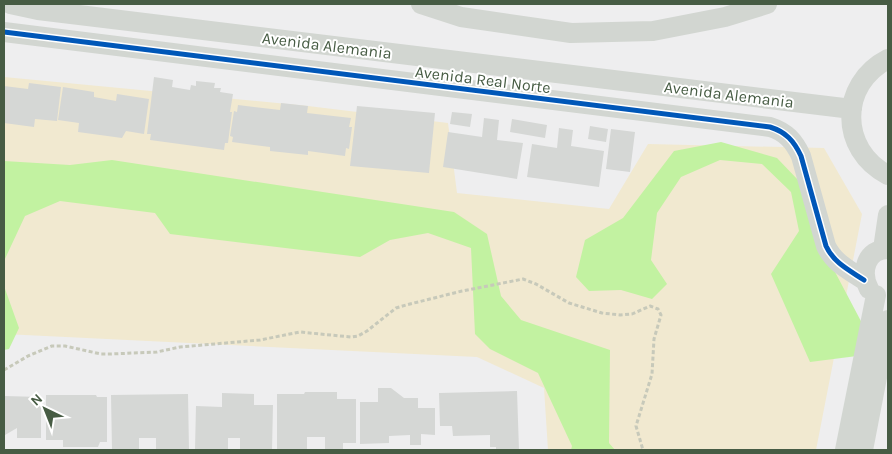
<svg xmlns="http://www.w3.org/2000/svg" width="892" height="454" font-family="Karla,sans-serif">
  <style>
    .green { fill: #f1e9d0 }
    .water { fill: #c2f2a1 }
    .building { fill: #d5d7d5 }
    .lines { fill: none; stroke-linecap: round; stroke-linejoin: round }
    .path { stroke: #c7c9ba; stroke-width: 3; stroke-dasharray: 4 2.5; stroke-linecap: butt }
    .minor { stroke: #d2d6d1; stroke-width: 20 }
    .cycleway-casing { stroke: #fff; stroke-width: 8 }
    .cycleway { stroke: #0057b8; stroke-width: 5 }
    .labels { text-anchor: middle; stroke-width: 4; stroke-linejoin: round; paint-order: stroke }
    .street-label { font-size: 16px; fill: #475c44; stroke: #fff }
  </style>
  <rect width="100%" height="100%" fill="#eeeeef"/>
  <path class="green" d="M4,77L308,106L448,123L457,193L609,209L648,144L824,148L862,214L816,450H548L544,388L477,357L4,334Z"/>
  <path class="water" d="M721,142L777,158L799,181L825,253L863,325L857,356L810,362L771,274L799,231L791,192L762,164L720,160L681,177L657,213L651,260L667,284L652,299L621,290L589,291L576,277L585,240L623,218L674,151Z
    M112,160L454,212L487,234L501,296L521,320L610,350L609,443L615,450H571L572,446L538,373L490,349L475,334L471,248L428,233L390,240L360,257L170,234L155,213L60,201L25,216L4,261V161L70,165Z
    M4,286L19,328L9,349L4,350Z"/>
  <path class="building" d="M154,77L173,80L172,87L190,90L191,85L196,86V81L215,83L214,88H221L220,92L233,94L230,112H232L228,143H225L224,150L150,140L151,134H147Z
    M29,83L61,87L57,121L35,119L34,127L4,123V86L28,89Z
    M63,87L94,92V97L116,101L117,94L149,99L144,134L126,131L122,138L78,132L79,123L58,120Z
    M281,103L308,106L307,113L351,118L349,127H352L349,149L346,148L345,156L308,151V155L270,151V147L232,142L233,137L230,136L234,111L237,112L238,105L280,110Z
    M357,106L435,113L429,173L350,166Z
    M452,112L472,114L470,127L450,124Z
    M484,118L499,120L497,140L523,143L517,179L443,167L448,132L482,137Z
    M512,119L547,125L545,138L510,132Z
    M590,126L608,129L606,142L588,139Z
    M559,128L573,130L571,146L604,151L599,187L527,177L532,144L557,148Z
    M611,129L635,132L630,172L606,169Z
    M378,388H391L404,398H418V408H435V435L421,434V445H410V435L389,436V443L360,444V402H378Z
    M517,391L519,450H496V447H490V435L453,436L452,426H440L439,393Z
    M305,392H337V399H356V443H343V450H325V437H307V450H277V394H304Z
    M222,393L254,394V405H273L272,450H240V438H228V449H195L196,406L222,407Z
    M188,394L189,450H156V438H139V450H112L111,395Z
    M46,395H96L97,397H107V442H100L98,447H63V440H46Z
    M4,396L41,397V438H17V428L5,435Z"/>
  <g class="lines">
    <path class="path" d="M4,370L28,356L52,346H65L101,354H111L157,352L180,347L260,340L300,332L351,337L358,336L367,331L396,308L406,305L462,291L523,279L536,284L569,303L602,313L620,315L632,314L650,306L658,309L661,315L654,339L652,374L636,426L643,450"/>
    <path class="minor" d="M10,4L38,10L852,109
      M421,4L461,17L571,33L653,31L725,17L767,4
      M4,32L770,127C786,132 794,141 801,156L826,246C834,263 849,270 864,280
      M888,59C839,84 839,150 888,175
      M883,249L888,215
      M869,289C860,272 866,249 888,249
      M845,450L876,295
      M863,450L888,320"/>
    <g class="cycleway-casing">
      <path id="cycleway" d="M4,32L770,127C786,132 794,141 801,156L826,246C834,263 849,270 864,280"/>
    </g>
    <use href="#cycleway" class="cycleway"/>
  </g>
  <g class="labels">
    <g class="street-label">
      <text transform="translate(327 45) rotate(7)" y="6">Avenida Alemania</text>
      <text transform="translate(483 79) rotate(7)" y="6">Avenida Real Norte</text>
      <text transform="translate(729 94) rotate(7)" y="6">Avenida Alemania</text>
    </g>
  </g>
  <rect width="892" height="454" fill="none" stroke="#475c44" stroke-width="10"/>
  <g transform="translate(45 409) rotate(317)" stroke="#ffffff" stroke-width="4" paint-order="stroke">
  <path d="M0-4L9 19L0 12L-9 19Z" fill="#475c44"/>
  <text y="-8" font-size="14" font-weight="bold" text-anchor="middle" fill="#475c44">N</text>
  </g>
</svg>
